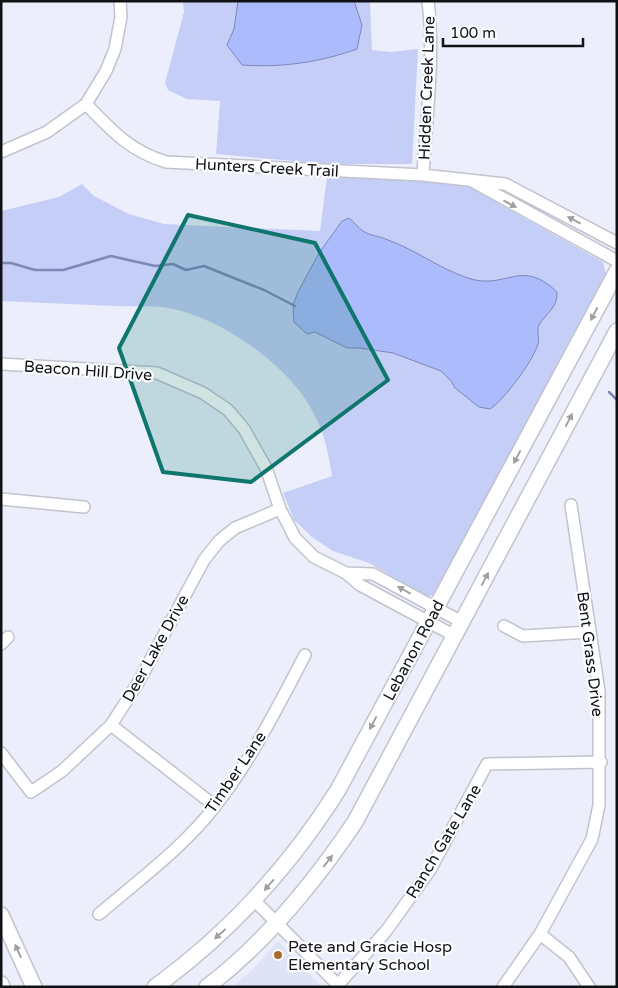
<svg xmlns="http://www.w3.org/2000/svg" width="618" height="988" font-family="'Varela Round',sans-serif">
  <style>
    .built { fill: #dee3f5 }
    .green { fill: #c4cef6 }
    .water { fill: #acbbfc; stroke: #7e88b7 }
    .lines { fill: none; stroke-linecap: round; stroke-linejoin: round }
    .stream { stroke: #7e88b7; stroke-width: 2.5 }
    .minor-casing { stroke: #c1c3cf; stroke-width: 14 }
    .secondary-casing { stroke: #c1c3cf; stroke-width: 18 }
    .minor { stroke: #fff; stroke-width: 11 }
    .secondary { stroke: #fff; stroke-width: 15 }
    .oneway { fill: #a0a0a2 }
    .marked { fill: #0f766e; fill-opacity: 0.2; stroke: #0f766e; stroke-width: 4; stroke-linejoin: round }
    .poi-dot { fill: #a86d2e; stroke: #fcfdff; stroke-width: 2 }
    .labels { text-anchor: middle; stroke-width: 4.5; stroke-linejoin: round; paint-order: stroke }
    .street-label { font-size: 16px; fill: #111216; stroke: #fcfdff }
    .poi-label { font-size: 16px; fill: #111216; stroke: #fcfdff; text-anchor: start }
  </style>
  <rect width="100%" height="100%" fill="#eceffb"/>
  <path class="built" d="M278,941L322,987H232L253,969Z"/>
  <path class="green" d="M183,1H370L372,50L390,52L418,49L412,164H328L216,154L220,101L187,99L168,90L165,83L184,12Z
    M327,177L426,181L469,187L603,262L606,274L434,595L427,596L369,563L333,551L312,537L294,520L283,493L332,476C329,456 325,436 316,418C294,368 221,317 168,308C151,305 132,307 115,306C77,304 39,303 1,301V211L59,197L82,184L94,196L129,214L164,224L320,231Z"/>
  <path class="water" d="M238,1H354L362,25L357,49C321,62 281,68 242,65L227,45L234,29Z
    M349,218C354,222 358,228 363,231C370,236 380,236 388,240C416,250 440,269 468,278C505,291 521,257 557,292C558,308 546,313 539,325C536,332 540,338 538,344C533,361 504,400 490,409L479,407L455,388L451,381L441,371L393,353L360,348H347L315,332L307,334L294,322L293,305L298,292L319,253L342,221Z"/>
  <g class="lines">
    <path class="stream" d="M1,263H11L35,270H63L111,256L155,266L173,264L186,270L204,266L264,290L295,306
      M609,392L617,400"/>
    <g class="minor-casing">
      <path id="minor" d="M86,104C112,131 130,151 166,162L423,175L505,184L617,243
        M1,152L47,132L86,104L106,71L115,49L121,17L120,1
        M423,175C426,118 435,58 428,1
        M472,181L617,261
        M1,364L157,373L203,393L228,410L244,429L266,468L280,509L288,524L295,538L314,557L346,573L360,585L455,636
        M1,499L84,507
        M346,573L373,574L462,622
        M504,626L523,636L589,632
        M1,644L8,637
        M111,725L215,806
        M1,753L31,792L62,771L111,725L138,683L204,560L219,541L235,528L280,509
        M255,901L340,987
        M99,914C140,879 184,847 216,805C252,759 278,706 305,655
        M540,934L569,957L589,987
        M338,985L386,931L430,870L487,764L601,762
        M503,987L540,934L592,839L599,805V691L571,505"/>
    </g>
    <g class="secondary-casing">
      <path id="secondary" d="M1,915L34,987
        M1,984L2,987
        M155,987C229,933 289,868 338,790L617,271
        M207,987C266,942 314,883 355,822L617,331"/>
    </g>
    <use href="#minor" class="minor"/>
    <use href="#secondary" class="secondary"/>
  </g>
  <defs><path id="oneway-solid" d="M-6-.8H1V-3.2L6.5 0L1 3.2V.8H-6Z" transform="scale(1.25)"/></defs>
  <g class="oneway">
    <use href="#oneway-solid" transform="translate(510 204) rotate(28)"/>
    <use href="#oneway-solid" transform="translate(574 220) rotate(-152)"/>
    <use href="#oneway-solid" transform="translate(594 314) rotate(118)"/>
    <use href="#oneway-solid" transform="translate(569 420) rotate(-62)"/>
    <use href="#oneway-solid" transform="translate(517 457) rotate(118)"/>
    <use href="#oneway-solid" transform="translate(485 579) rotate(-62)"/>
    <use href="#oneway-solid" transform="translate(404 590) rotate(-151)"/>
    <use href="#oneway-solid" transform="translate(373 723) rotate(118)"/>
    <use href="#oneway-solid" transform="translate(328 861) rotate(-52)"/>
    <use href="#oneway-solid" transform="translate(269 885) rotate(131)"/>
    <use href="#oneway-solid" transform="translate(220 934) rotate(138)"/>
    <use href="#oneway-solid" transform="translate(18 951) rotate(-114)"/>
  </g>
  <path class="marked" d="M188,215L315,243L388,380L251,482L163,472L119,348Z"/>
  <circle class="poi-dot" cx="278" cy="955" r="5"/>
  <g class="labels">
    <g class="street-label">
      <text transform="translate(426 88) rotate(-88)" y="6">Hidden Creek Lane</text>
      <text transform="translate(267 167) rotate(3)" y="6">Hunters Creek Trail</text>
      <text transform="translate(88 370) rotate(4)" y="6">Beacon Hill Drive</text>
      <text transform="translate(155 648) rotate(-61)" y="6">Deer Lake Drive</text>
      <text transform="translate(413 650) rotate(-62)" y="6">Lebanon Road</text>
      <text transform="translate(591 654) rotate(83)" y="6">Bent Grass Drive</text>
      <text transform="translate(235 772) rotate(-56)" y="6">Timber Lane</text>
      <text transform="translate(443 841) rotate(-59)" y="6">Ranch Gate Lane</text>
    </g>
    <g class="poi-label">
      <text x="288" y="952">Pete and Gracie Hosp<tspan x="288" dy="18">Elementary School</tspan></text>
    </g>
  </g>
  <rect width="618" height="988" fill="none" stroke="#111216" stroke-width="5"/>
  <path d="M443 38v8h140v-8" fill="none" stroke="#111216" stroke-width="2.5"/>
  <text x="450" y="38" font-size="15" fill="#111216" stroke="#fcfdff" stroke-width="4" paint-order="stroke">100 m</text>
</svg>
